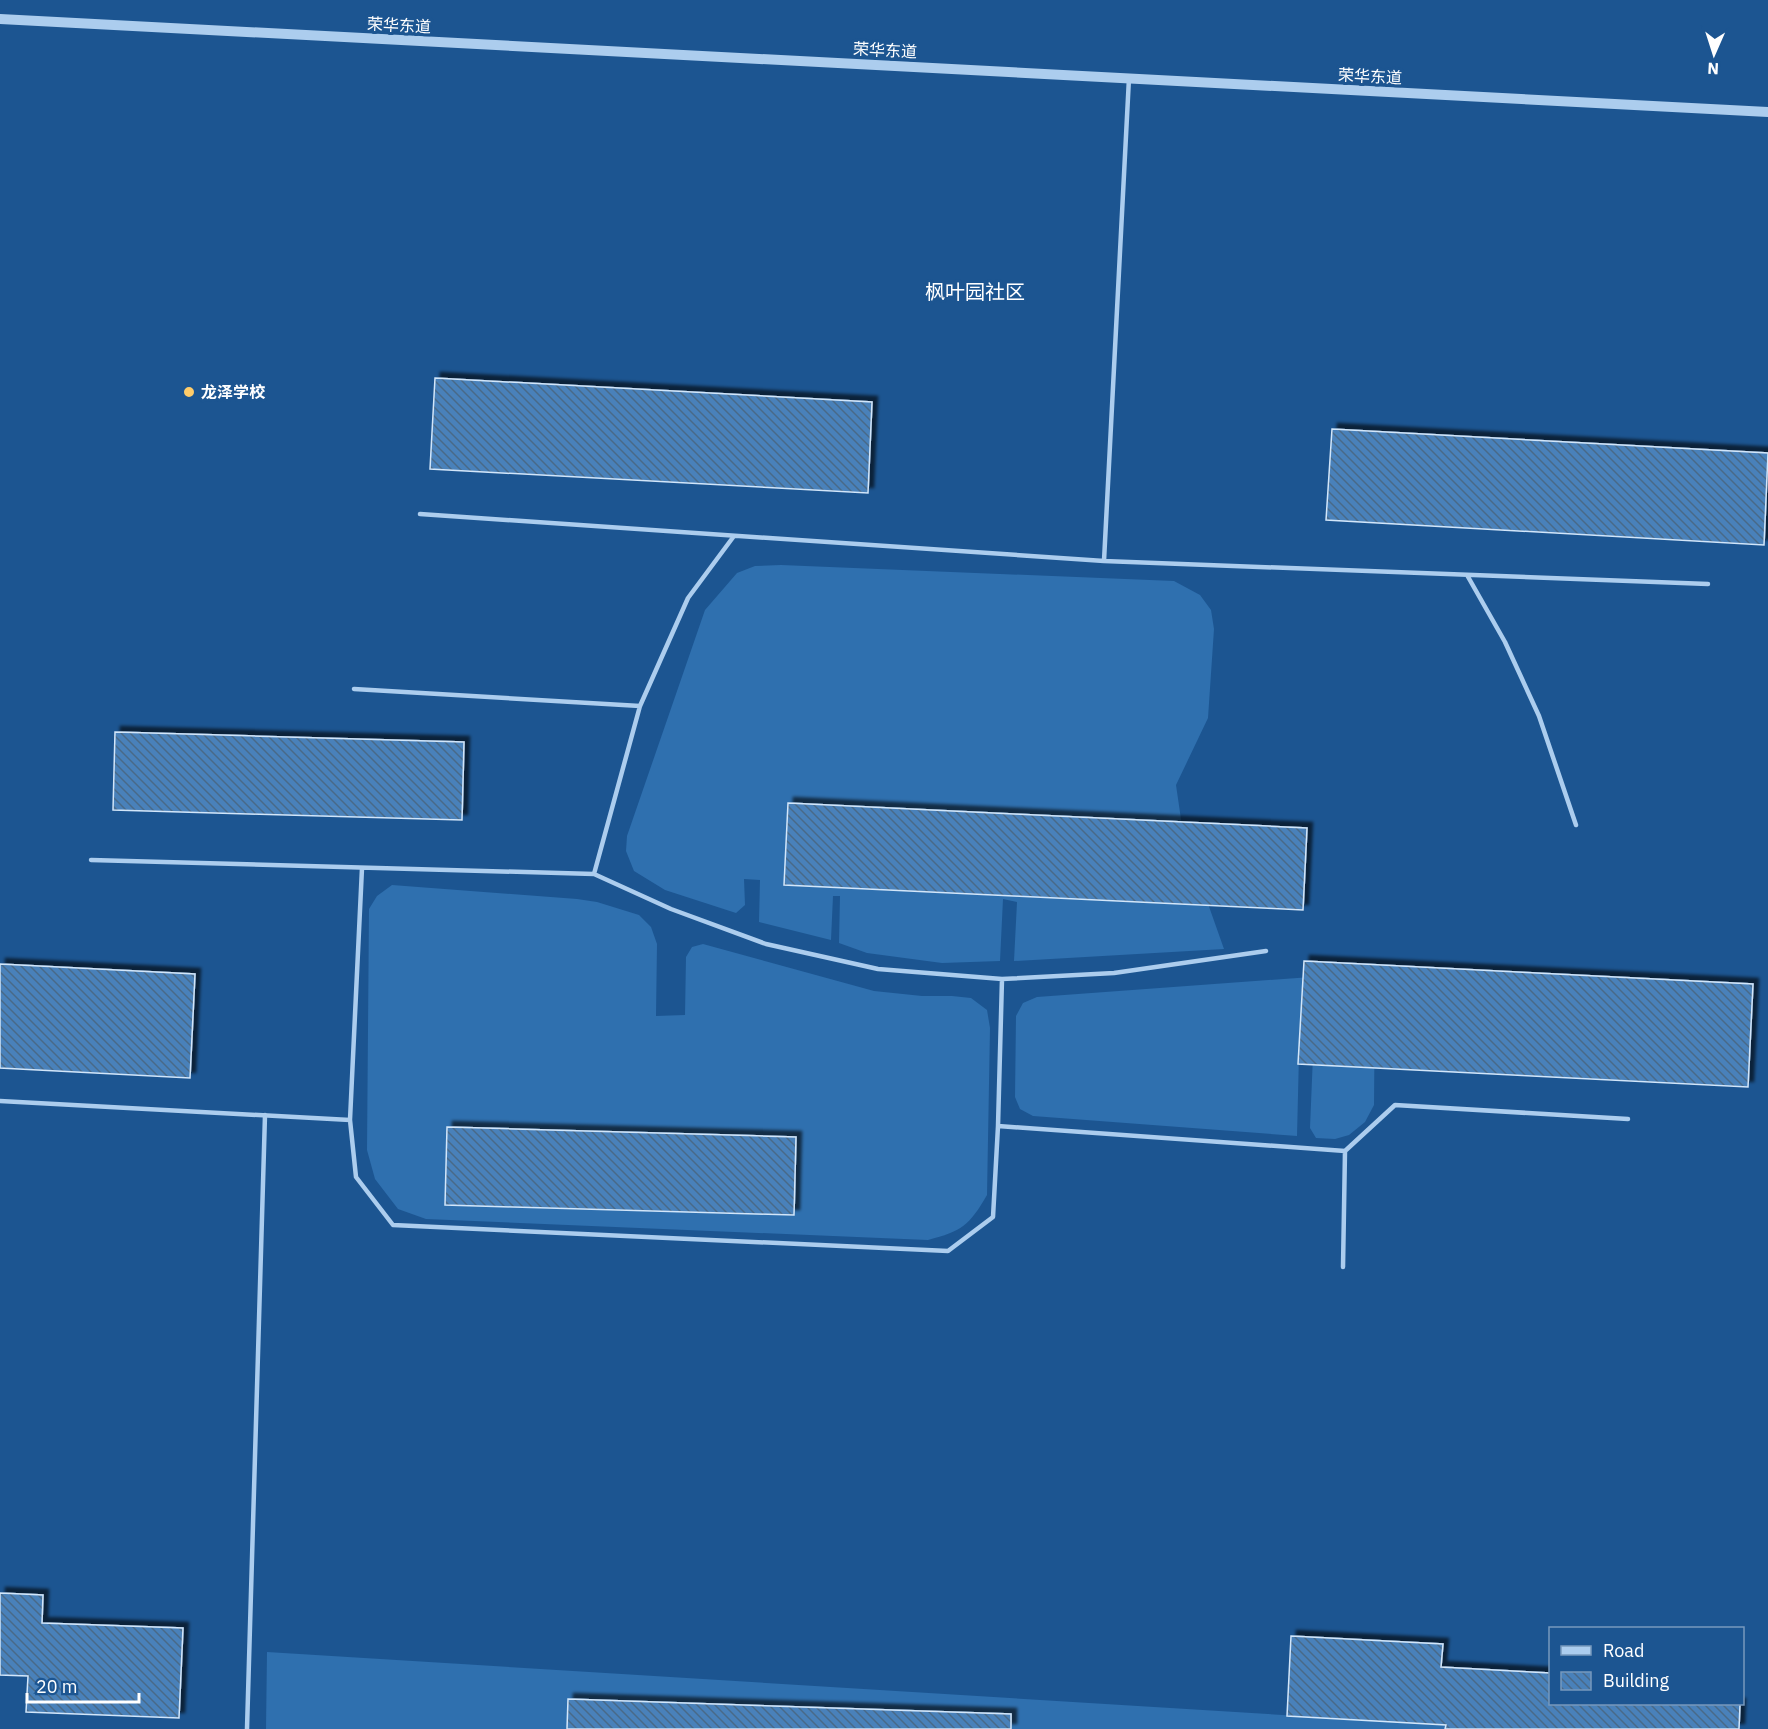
<svg xmlns="http://www.w3.org/2000/svg" width="1768" height="1729" font-family="'IBM Plex Sans','Noto Sans SC',sans-serif">
  <style>
    .garden { fill: #2f70af }
    .building { fill: url(#building-back-hatch); stroke: #d2e6fa; stroke-width: 1.5; filter: url(#shadow) }
    .lines { fill: none; stroke-linecap: round; stroke-linejoin: round }
    .service { stroke: #accdee; stroke-width: 4.5 }
    .tertiary { stroke: #accdee; stroke-width: 10 }
    .poi-dot { fill: #ffcc69; stroke: #1c5591; stroke-width: 2 }
    .labels { text-anchor: middle; stroke-width: 6; stroke-linejoin: round; paint-order: stroke }
    .street-label { font-size: 16px; fill: #fff; stroke: #1c5591 }
    .poi-label { font-size: 16px; font-weight: bold; fill: #fff; stroke: #1c5591; text-anchor: start }
    .quarter-label { font-size: 20px; fill: #fff; stroke: #1c5591 }
  </style>
  <defs>
    <pattern id="building-back-hatch" width="6" height="6" patternUnits="userSpaceOnUse" patternTransform="scale(1.5)"><rect width="6" height="6" fill="#4981ba"/><path d="M-1 5l2 2M0 0l6 6M5-1l2 2" fill="none" stroke="#4a6988"/></pattern>
    <filter id="shadow"><feDropShadow dx="5.5" dy="-5.5" stdDeviation="1.5" flood-color="#0009"/></filter>
  </defs>
  <rect width="100%" height="100%" fill="#1c5591"/>
  <path class="garden" d="M781,565L1174,581L1200,595L1211,610L1214,629L1208,718L1176,785L1183,833L1224,949L1014,961L1017,902L1003,899L1000,961L942,963L867,953L839,943L840,896H833L831,940L759,922L760,880L744,879L745,905L736,913L665,890L634,871L626,851L627,836L705,610L737,573L755,566Z
    M392,885L577,899L597,902L639,915L651,927L657,944L656,1016L685,1015L686,957L692,947L703,944L874,991L922,996H952L971,998L987,1010L990,1028L987,1195C969,1226 962,1231 928,1240L426,1219L398,1209L375,1179L367,1150L369,909L377,896Z
    M1352,974L1375,993L1374,1105L1365,1122L1349,1135L1335,1139L1316,1138L1310,1128L1313,1055L1299,1054L1297,1136L1033,1116L1020,1109L1015,1097L1016,1016L1023,1003L1037,997Z
    M267,1652L1510,1729H266Z"/>
  <path class="building" d="M435,378L872,402L868,493L430,469Z
    M1332,429L1768,453L1764,545L1326,520Z
    M115,732L464,742L462,820L113,810Z
    M788,803L1307,828L1303,910L784,885Z
    M1304,961L1753,984L1748,1087L1298,1064Z
    M0,964L195,974L190,1078L0,1068Z
    M447,1127L796,1137L794,1215L445,1205Z
    M0,1593L43,1595L42,1623L183,1628L179,1718L26,1712L28,1676L0,1675Z
    M1291,1636L1443,1644L1441,1667L1550,1673V1704H1740L1739,1729H1445L1446,1725L1287,1716Z
    M568,1699L1011,1714V1729H567Z"/>
  <g class="lines">
    <path class="service" d="M420,514L1104,561L1708,584
      M1104,561L1129,78
      M1467,575L1505,642L1539,716L1576,825
      M354,689L640,706
      M91,860L594,874L671,909L766,944L878,969L1002,979L1114,973L1266,951
      M362,868L350,1120L356,1177L393,1225L948,1251L993,1217L998,1126L1002,979
      M594,874L640,706L688,598L734,536
      M0,1101L350,1120
      M998,1126L1345,1151L1343,1267
      M1345,1151L1395,1105L1628,1119
      M247,1729L265,1115"/>
    <path class="tertiary" d="M0,19L1768,112"/>
  </g>
  <circle class="poi-dot" cx="189" cy="392" r="6"/>
  <g class="labels">
    <g class="street-label">
      <text transform="translate(399 25) rotate(3)" y="6">荣华东道</text>
      <text transform="translate(885 50) rotate(3)" y="6">荣华东道</text>
      <text transform="translate(1370 76) rotate(3)" y="6">荣华东道</text>
    </g>
    <g class="poi-label">
      <text x="201" y="398">龙泽学校</text>
    </g>
    <g class="quarter-label">
      <text x="975" y="299">枫叶园社区</text>
    </g>
  </g>
  <rect x="1549" y="1627" width="195" height="78" fill="#1c5591" stroke="#7799bd" stroke-width="1.5"/>
  <rect x="1561" y="1646" width="30" height="9" fill="#accdee" stroke="#7799bd" stroke-width="1.5"/>
  <text x="1603" y="1657" font-size="18" fill="#ffffff">Road</text>
  <rect x="1561" y="1672" width="30" height="18" fill="url(#building-back-hatch)" stroke="#7799bd" stroke-width="1.5"/>
  <text x="1603" y="1687" font-size="18" fill="#ffffff">Building</text>
  <g transform="translate(1714 54) rotate(183)" stroke="#1c5591" stroke-width="4.5" paint-order="stroke">
  <path d="M0-4.5L10 22L0 15L-10 22Z" fill="#ffffff"/>
  <text y="-9" font-size="16" font-weight="bold" text-anchor="middle" fill="#ffffff">N</text>
  </g>
  <path d="M27 1693v9h112v-9" fill="none" stroke="#ffffff" stroke-width="3"/>
  <text x="36" y="1693" font-size="18" fill="#ffffff" stroke="#1c5591" stroke-width="4.5" paint-order="stroke">20 m</text>
</svg>
